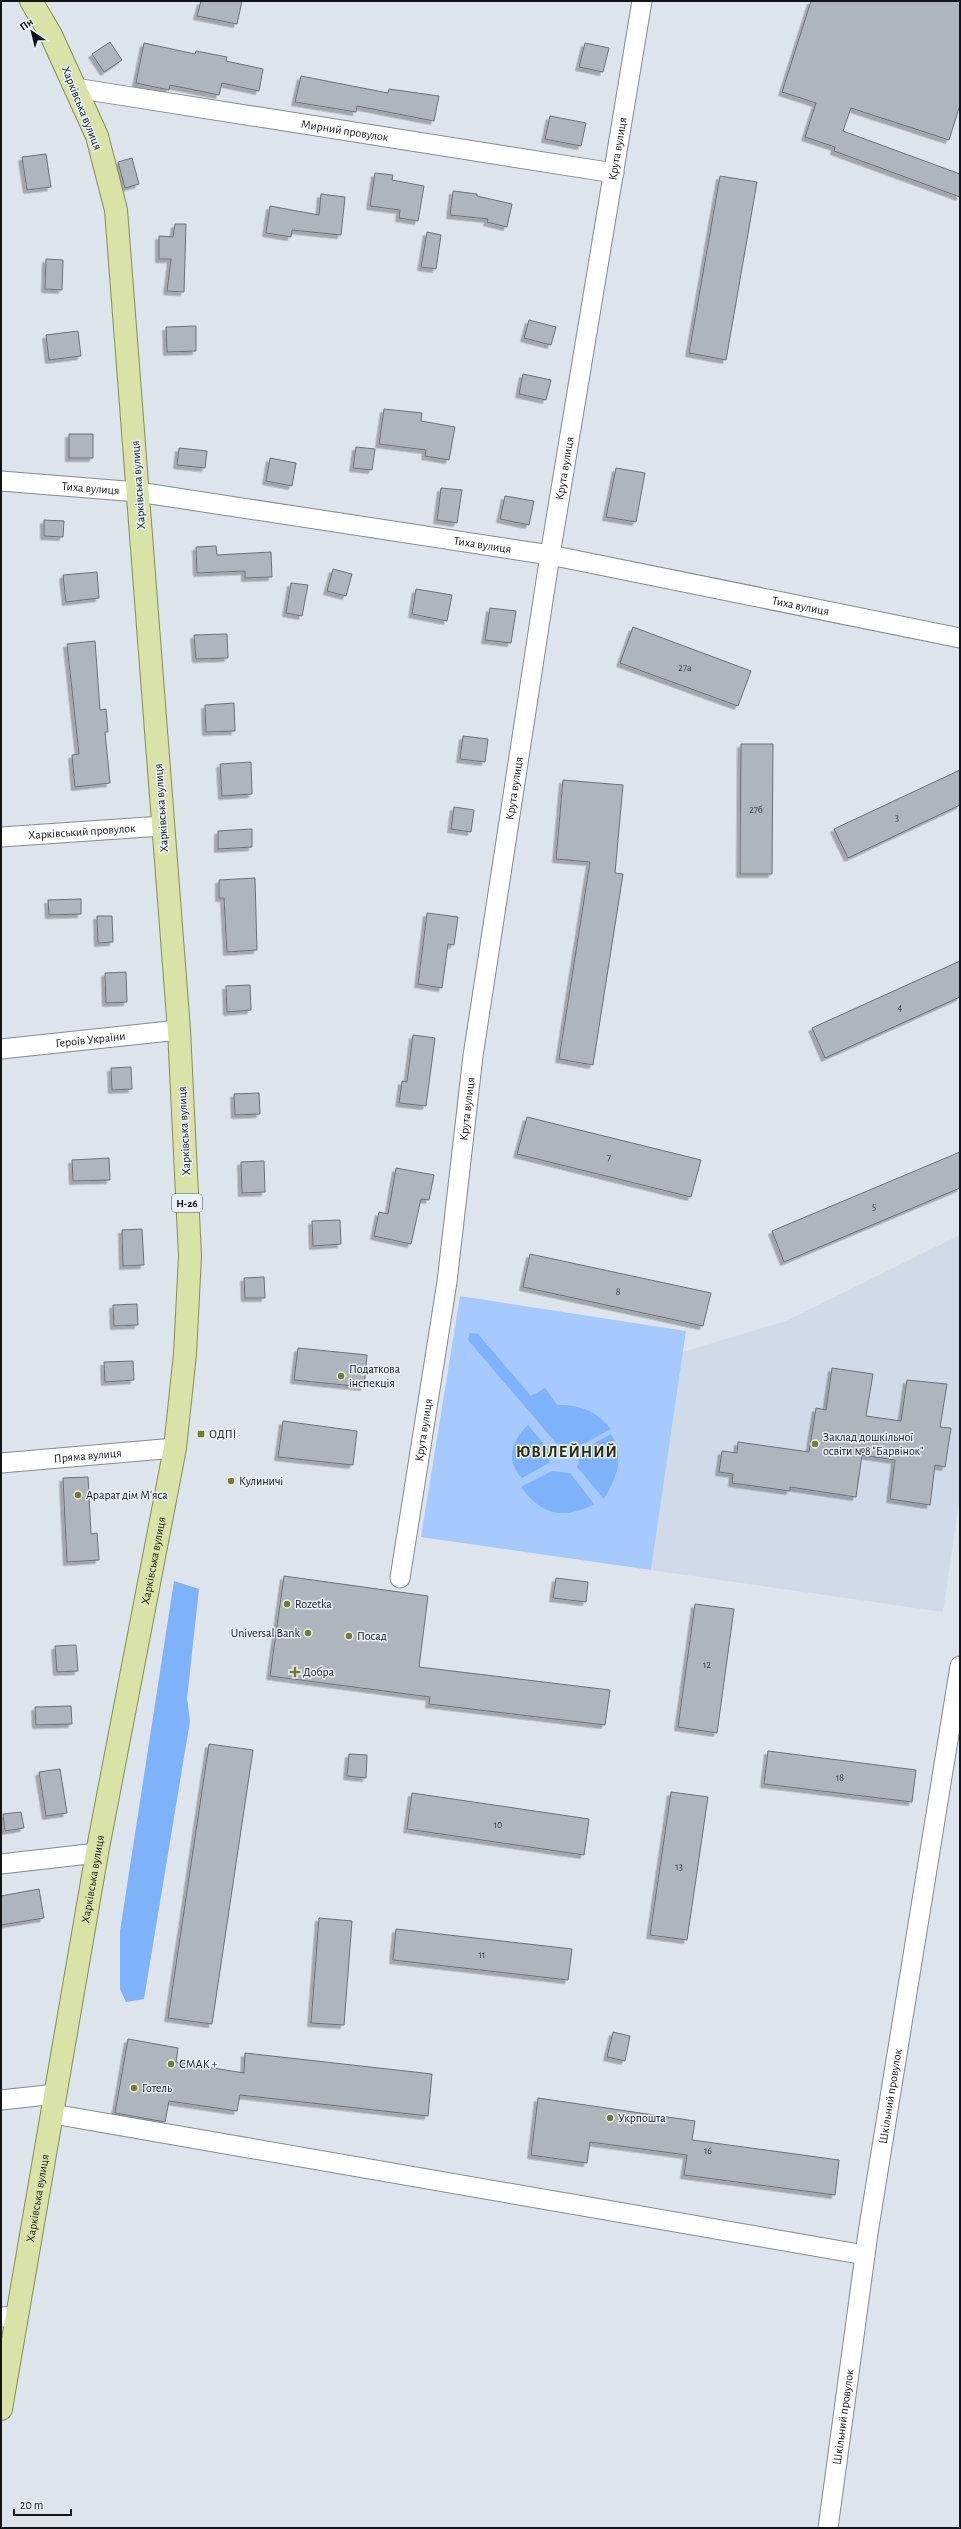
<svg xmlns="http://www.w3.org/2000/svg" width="961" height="2529" font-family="'Alegreya Sans',sans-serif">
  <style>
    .built { fill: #d0dae8 }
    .green { fill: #a6cafd }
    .forest { fill: #7eb2fa }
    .building { fill: #afb5bc; stroke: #6b7076; filter: url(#shadow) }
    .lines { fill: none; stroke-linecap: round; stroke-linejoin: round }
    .street-casing { stroke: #848990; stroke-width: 21 }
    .primary-casing { stroke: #838f50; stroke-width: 24 }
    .street { stroke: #fff; stroke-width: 19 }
    .primary { stroke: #d9e3a8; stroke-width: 22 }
    .poi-dot { fill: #717d2a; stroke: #ebf1f9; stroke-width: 1.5 }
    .labels { text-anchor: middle; stroke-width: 3; stroke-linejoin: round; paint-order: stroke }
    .number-label { font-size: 10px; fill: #3a3c40 }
    .shield { fill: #ebf1f9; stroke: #54565b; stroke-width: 1 }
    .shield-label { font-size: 11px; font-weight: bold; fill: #131417 }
    .street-label { font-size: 12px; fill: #131417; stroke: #ebf1f9 }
    .poi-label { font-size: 12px; fill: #131417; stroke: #ebf1f9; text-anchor: start }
    .district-label { font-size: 16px; font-weight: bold; letter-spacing: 1px; fill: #292f06; stroke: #ebf1f9 }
  </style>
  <defs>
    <filter id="shadow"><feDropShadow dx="-3.5" dy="3.5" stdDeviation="0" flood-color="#0004"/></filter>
  </defs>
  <rect width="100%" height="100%" fill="#dee4eb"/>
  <path class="built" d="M960,1235V1495L943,1612L651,1570L683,1352L786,1321Z"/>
  <path class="green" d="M460,1296L686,1331L651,1570L421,1537Z"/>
  <path class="forest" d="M470,1333L478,1334L531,1396L545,1388L557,1405C579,1404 597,1411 611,1429L578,1447L556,1443L468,1340Z
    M528,1425L549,1450V1463L522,1478C505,1461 512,1440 528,1425Z
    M611,1434C625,1457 617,1477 604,1499L577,1467L582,1450Z
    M552,1471L570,1473L594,1504C564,1520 541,1515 521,1487Z
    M174,1581L199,1589L187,1699L190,1721L144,1999L126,2002L120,1989V1931Z"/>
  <path class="building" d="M201,1H242L237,24L197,16Z
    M811,1H960V105L949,140L851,108L843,131L960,174V197L834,151L835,147L805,137L816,103L782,92Z
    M110,42L122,60L104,72L92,54Z
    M144,43L195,54L196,51L227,57L226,61L263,69L259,91L222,83L219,95L170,85L169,90L136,83Z
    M585,43L609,48L603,72L579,67Z
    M301,76L388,93L389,89L439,96L434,121L357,106L356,112L295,102Z
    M550,116L586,123L581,146L545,139Z
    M46,154L51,187L27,190L22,157Z
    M132,158L139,184L125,188L118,162Z
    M375,173L393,175L392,180L424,186L418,221L399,218L400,210L370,206Z
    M720,176L757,182L726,360L689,353Z
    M453,191L477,194V196L512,204L507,227L487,222L488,219L450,215Z
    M321,194L345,197L341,235L292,230L291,237L266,233L270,206L319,215Z
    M175,224H186L184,292L167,291L171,259H159V236L173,237Z
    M427,232L441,235L436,269L421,267Z
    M46,259L63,260L62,290L45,289Z
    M529,320L556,327L551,345L524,338Z
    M196,326V351L167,352L166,327Z
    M78,331L81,356L49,360L46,335Z
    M523,374L551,380L546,400L519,394Z
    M384,409L422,413L421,421L455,427L449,460L425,456L426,450L379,444Z
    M69,434H93V458H69Z
    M356,447L375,449L372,470L353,468Z
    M179,448L207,451L205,468L177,465Z
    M270,458L296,463L292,486L266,481Z
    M616,468L645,473L636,522L606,517Z
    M441,488L462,490L457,523L437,520Z
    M505,496L534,501L529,525L500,519Z
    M44,520L64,521L63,537L44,536Z
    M216,546L217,555L271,552L272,577L245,578V571L197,573L196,547Z
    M333,569L352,574L346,596L327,591Z
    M97,572L99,598L66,602L63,575Z
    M291,583L308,585L302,616L286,613Z
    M416,589L452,595L447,621L412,614Z
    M490,608L516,611L511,643L485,640Z
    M633,627L751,671L738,706L620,663Z
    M227,634L228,658L196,659L194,635Z
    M95,641L100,710L106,709L108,732H105L110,783L75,787L72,755L79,754L67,644Z
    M234,703L235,731L206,732L205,705Z
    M463,736L488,739L485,762L460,759Z
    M741,744H773L772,874H740Z
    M251,762L252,794L222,796L220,764Z
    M960,770V805L848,858L834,829Z
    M563,780L623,785L615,873L623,874L593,1065L559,1059L590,862L556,859Z
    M454,807L474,810L471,832L451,829Z
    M252,829V847L218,849V831Z
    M255,878L257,950L227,952L224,898H219V880Z
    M81,899V914L49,915L48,900Z
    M427,913L458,917L454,945L448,944L442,988L418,984Z
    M97,916H112L113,942L98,943Z
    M960,961V997L825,1058L812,1028Z
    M126,972L127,1002L106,1003L105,973Z
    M250,985L251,1010L227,1012L226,986Z
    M413,1035L435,1038L426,1106L399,1103L402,1081L407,1082Z
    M131,1067L132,1089L112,1090L111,1068Z
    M259,1093L260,1114L235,1115L234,1094Z
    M527,1117L701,1160L691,1197L517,1154Z
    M960,1152V1188L784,1262L772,1231Z
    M109,1158L110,1180L73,1181L72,1160Z
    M264,1161L265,1192L242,1193L241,1162Z
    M396,1168L434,1175L429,1200L421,1199L411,1244L374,1236L379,1212L388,1214Z
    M340,1220L341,1244L313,1246L312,1221Z
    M142,1229L144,1265L123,1266L122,1230Z
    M530,1254L711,1293L703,1326L523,1287Z
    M264,1277L265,1298H245L244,1278Z
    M137,1304L138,1325L114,1326L113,1305Z
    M298,1348L367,1355L364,1387L294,1380Z
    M133,1361L134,1380L105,1382L104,1362Z
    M832,1368L873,1374L866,1416L901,1421L907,1380L947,1384L940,1427L951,1428L945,1467L935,1465L930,1505L890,1499L895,1460L862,1455L856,1497L790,1487V1491L732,1483L733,1474L719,1472L722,1451L737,1453L738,1442L809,1452L816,1408L826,1410Z
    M283,1421L357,1431L353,1465L278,1457Z
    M88,1477L91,1534L97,1533L99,1560L67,1562L63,1478Z
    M284,1576L428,1596L419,1667L610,1690L605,1725L429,1704L430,1697L270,1676Z
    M556,1578L588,1582L586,1602L553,1598Z
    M695,1604L734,1609L717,1733L678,1727Z
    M76,1645L78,1671L57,1672L55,1646Z
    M71,1706L72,1724L36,1725L35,1707Z
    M209,1744L253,1750L212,2024L168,2018Z
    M768,1751L916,1770L912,1802L764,1784Z
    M349,1754L367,1755L366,1778L347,1776Z
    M60,1769L67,1813L46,1816L39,1772Z
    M671,1792L708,1797L687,1940L650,1935Z
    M412,1793L589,1819L584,1855L407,1829Z
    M21,1812L24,1828L5,1831L3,1814Z
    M39,1889L44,1918L1,1925V1896Z
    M319,1918L352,1921L344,2025L311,2023Z
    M396,1929L572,1949L568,1980L393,1960Z
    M613,2032L630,2036L625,2061L607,2057Z
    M128,2039L178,2048L176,2062L244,2073L245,2053L432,2074L428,2116L240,2095L237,2111L169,2101L165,2122L115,2113Z
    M538,2098L695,2121L692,2140L839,2160L835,2195L684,2175L687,2155L590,2142L587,2163L531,2155Z"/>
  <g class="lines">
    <g class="street-casing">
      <g id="street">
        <path id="s1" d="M75,88L614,173"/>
        <path id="s2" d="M1,481L138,492L550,555L960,638"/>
        <path id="s3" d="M1,837L162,826"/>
        <path id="s4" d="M1,1049L179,1030"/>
        <path id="s5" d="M1,1463L175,1448"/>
        <path id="s6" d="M400,1578L447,1282L473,1056L550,555L642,1"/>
        <path d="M1,1864L97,1853"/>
        <path d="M1,2100L56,2094"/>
        <path d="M53,2114L865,2255"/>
        <path d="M1,2317L17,2316"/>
        <path id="s7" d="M828,2528L868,2233L960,1666"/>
      </g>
    </g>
    <g class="primary-casing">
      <g id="primary">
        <path id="s8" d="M1,2409L97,1853L175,1448L185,1354L190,1256L179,1030L116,210L97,136L51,35L31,1"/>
      </g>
    </g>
    <use href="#street" class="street"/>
    <use href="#primary" class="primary"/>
  </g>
  <g class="poi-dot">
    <circle cx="341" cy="1376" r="4"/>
    <rect x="197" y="1430" width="8" height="8" rx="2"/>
    <circle cx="815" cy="1444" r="4"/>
    <circle cx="231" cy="1481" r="4"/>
    <circle cx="78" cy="1495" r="4"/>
    <circle cx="287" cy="1604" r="4"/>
    <circle cx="308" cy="1633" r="4"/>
    <circle cx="349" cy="1636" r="4"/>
    <path d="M293 1666h4v4h4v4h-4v4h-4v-4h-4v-4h4z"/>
    <circle cx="171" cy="2064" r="4"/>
    <circle cx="134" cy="2088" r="4"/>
    <circle cx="610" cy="2118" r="4"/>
  </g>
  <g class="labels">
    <g class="number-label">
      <text x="685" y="671">27а</text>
      <text x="756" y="813">27б</text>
      <text x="897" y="821">3</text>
      <text x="900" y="1011">4</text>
      <text x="609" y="1161">7</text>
      <text x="874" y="1210">5</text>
      <text x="618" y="1295">8</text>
      <text x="707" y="1668">12</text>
      <text x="840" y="1781">18</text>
      <text x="498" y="1828">10</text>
      <text x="679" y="1870">13</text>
      <text x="482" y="1958">11</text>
      <text x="708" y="2154">16</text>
    </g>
    <rect class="shield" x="172" y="1194" width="30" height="18" rx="3"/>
    <g class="shield-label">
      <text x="187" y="1207">Н-26</text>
    </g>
    <g class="street-label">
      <text transform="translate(82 108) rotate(68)" y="4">Харківська вулиця</text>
      <text dy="4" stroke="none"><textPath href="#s1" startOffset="273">Мирний провулок</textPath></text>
      <text dy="4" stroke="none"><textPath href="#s6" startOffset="1446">Крута вулиця</textPath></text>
      <text dy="4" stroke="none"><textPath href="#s6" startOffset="1122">Крута вулиця</textPath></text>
      <text transform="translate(138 485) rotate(-94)" y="4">Харківська вулиця</text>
      <text dy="4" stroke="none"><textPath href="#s2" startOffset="90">Тиха вулиця</textPath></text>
      <text dy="4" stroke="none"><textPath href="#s2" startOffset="486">Тиха вулиця</textPath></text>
      <text dy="4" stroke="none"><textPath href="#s2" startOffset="810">Тиха вулиця</textPath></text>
      <text dy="4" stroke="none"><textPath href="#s6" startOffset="798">Крута вулиця</textPath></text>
      <text transform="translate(161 808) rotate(-94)" y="4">Харківська вулиця</text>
      <text dy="4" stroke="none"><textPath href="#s3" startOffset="81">Харківський провулок</textPath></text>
      <text dy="4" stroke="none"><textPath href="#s4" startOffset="90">Героїв України</textPath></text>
      <text dy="4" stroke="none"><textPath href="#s6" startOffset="474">Крута вулиця</textPath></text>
      <text transform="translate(184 1131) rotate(-93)" y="4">Харківська вулиця</text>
      <text dy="4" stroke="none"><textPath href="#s6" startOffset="150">Крута вулиця</textPath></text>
      <text dy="4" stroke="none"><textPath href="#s5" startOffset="87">Пряма вулиця</textPath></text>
      <text dy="4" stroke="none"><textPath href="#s8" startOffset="862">Харківська вулиця</textPath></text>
      <text dy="4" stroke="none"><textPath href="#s8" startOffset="538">Харківська вулиця</textPath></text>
      <text dy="4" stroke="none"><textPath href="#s7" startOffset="436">Шкільний провулок</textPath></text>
      <text dy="4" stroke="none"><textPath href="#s8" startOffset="214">Харківська вулиця</textPath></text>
      <text dy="4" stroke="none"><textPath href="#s7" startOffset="112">Шкільний провулок</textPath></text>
    </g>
    <g class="poi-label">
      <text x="349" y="1373">Податкова<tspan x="349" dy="14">інспекція</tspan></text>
      <text x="209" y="1438">ОДПІ</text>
      <text x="823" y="1441">Заклад дошкільної<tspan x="823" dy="14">освіти №8 "Барвінок"</tspan></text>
      <text x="239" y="1485">Кулиничі</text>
      <text x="86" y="1499">Арарат дім М'яса</text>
      <text x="295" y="1608">Rozetka</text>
      <text x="300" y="1637" text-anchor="end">Universal Bank</text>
      <text x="357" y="1640">Посад</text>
      <text x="303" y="1676">Добра</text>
      <text x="179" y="2068">СМАК +</text>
      <text x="142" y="2092">Готель</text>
      <text x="618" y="2122">Укрпошта</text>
    </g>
    <g class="district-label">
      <text x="567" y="1457">ЮВІЛЕЙНИЙ</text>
    </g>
  </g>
  <rect width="961" height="2529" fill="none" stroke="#131417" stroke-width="4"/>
  <g transform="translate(32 32) rotate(325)" stroke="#ebf1f9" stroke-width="3" paint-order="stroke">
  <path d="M0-3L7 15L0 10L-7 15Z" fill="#131417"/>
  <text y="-6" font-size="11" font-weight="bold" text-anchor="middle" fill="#131417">Пн</text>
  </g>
  <path d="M14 2509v6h57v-6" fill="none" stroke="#131417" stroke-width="2"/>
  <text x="20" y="2509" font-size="12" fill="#131417" stroke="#ebf1f9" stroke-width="3" paint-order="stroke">20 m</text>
</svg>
